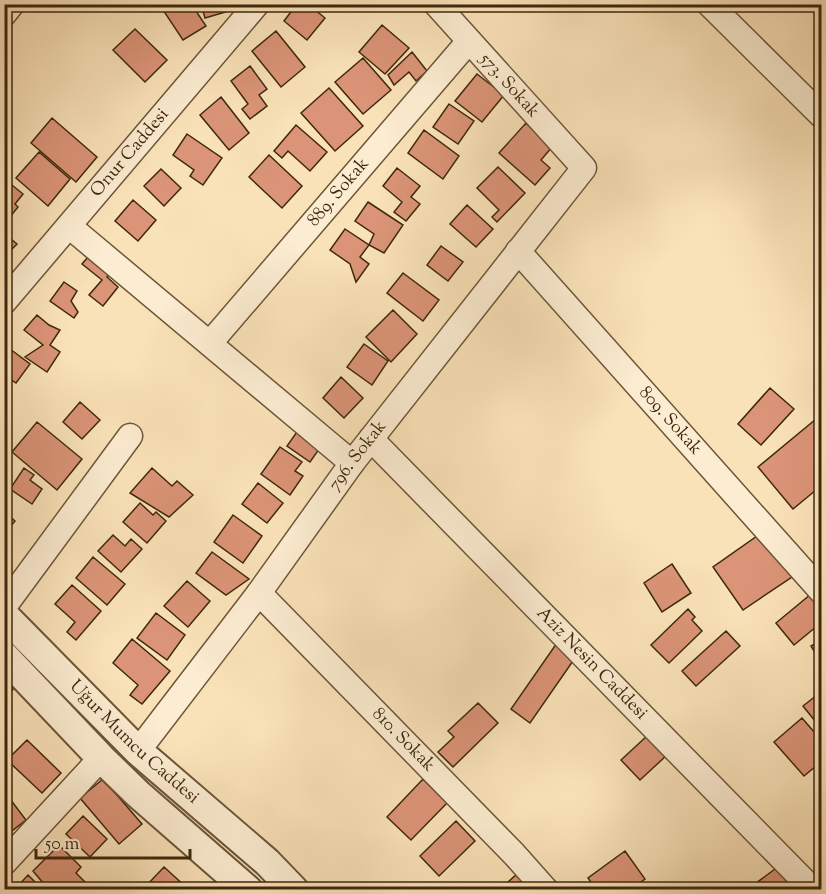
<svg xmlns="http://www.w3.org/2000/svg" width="826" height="894" font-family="'Sorts Mill Goudy',serif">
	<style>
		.building { fill: #db9477; stroke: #3e280e; stroke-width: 1.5 }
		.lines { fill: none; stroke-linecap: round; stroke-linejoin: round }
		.minor-casing { stroke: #6d5638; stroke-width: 27 }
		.tertiary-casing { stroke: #6d5638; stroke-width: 32 }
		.minor { stroke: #fcecd1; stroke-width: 24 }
		.tertiary { stroke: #fcecd1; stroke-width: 28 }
		.labels { text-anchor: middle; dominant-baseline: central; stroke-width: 4.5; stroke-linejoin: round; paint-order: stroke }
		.street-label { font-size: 18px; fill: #3e280e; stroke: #fcecd1 }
	</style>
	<rect width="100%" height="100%" fill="#fae2b8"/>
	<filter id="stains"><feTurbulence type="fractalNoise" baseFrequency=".00333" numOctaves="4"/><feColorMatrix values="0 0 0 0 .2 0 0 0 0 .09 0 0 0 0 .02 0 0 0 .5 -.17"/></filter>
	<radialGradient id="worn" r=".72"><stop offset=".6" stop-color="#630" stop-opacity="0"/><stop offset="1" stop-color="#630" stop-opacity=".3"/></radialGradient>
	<path class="building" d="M170,4H177L182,11L192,5L206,26L183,40L163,10Z
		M201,4H228L229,11L205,18Z
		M297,4H308L325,18L307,40L284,21Z
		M382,25L409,48L385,74L359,52Z
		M135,29L167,60L145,82L113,50Z
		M276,31L305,67L281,87L252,51Z
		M412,52L427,71L416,81L409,72L394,85L388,75Z
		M363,58L391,90L363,114L335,82Z
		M250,66L267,89L259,95L267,106L250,119L242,109L248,104L231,81Z
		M477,74L504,95L482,122L455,101Z
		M329,88L363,126L335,151L301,113Z
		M221,97L249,133L229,150L200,115Z
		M449,104L474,121L458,144L433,127Z
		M52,118L97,157L76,182L31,143Z
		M526,123L552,147L541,160L550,168L535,185L499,153Z
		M296,125L327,152L310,171L288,151L282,158L274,151Z
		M424,130L459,156L443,179L408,153Z
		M187,134L222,158L203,185L190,176L194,170L173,155Z
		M39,152L70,179L48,206L16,178Z
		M269,155L302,186L282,208L249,177Z
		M498,167L525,193L497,222L492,217L499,210L477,188Z
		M397,168L420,186L411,197L420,204L406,221L394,212L402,202L383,186Z
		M161,169L181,188L164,206L144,186Z
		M7,181L23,194L15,204L18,207L5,223L4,199L10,193L4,188Z
		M133,200L156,220L138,241L115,221Z
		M368,202L403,225L384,253L369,245L374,234L355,221Z
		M467,205L493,229L476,247L450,224Z
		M345,229L369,245L360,257L369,264L356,282L350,264L330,250Z
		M4,233L17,244L4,257Z
		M441,246L463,262L448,281L427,265Z
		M95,249L115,266L107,277L118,287L103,306L89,295L102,280L82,264Z
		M403,273L439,300L423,321L387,293Z
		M64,282L77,291L71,301L78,312L74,318L50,301Z
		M393,310L417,334L391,362L366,337Z
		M37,315L49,325L60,330L50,345L60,352L47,372L25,357L43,345L24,330Z
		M364,344L388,361L372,385L347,367Z
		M10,349L30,364L16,383L4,375V356Z
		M341,377L363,398L344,418L323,398Z
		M770,388L794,409L761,445L738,424Z
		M80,402L100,420L82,439L63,422Z
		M822,414V485L793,509L758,467Z
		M37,422L82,459L57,490L12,452Z
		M299,429L322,445L310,462L287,446Z
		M280,447L302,462L295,471L303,476L290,495L261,474Z
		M24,468L34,475L30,480L42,489L32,504L10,489Z
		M152,468L172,486L177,481L193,495L169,517L130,493Z
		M258,483L283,503L267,523L242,504Z
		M4,503L7,504L6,513L15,521L4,534Z
		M140,503L153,515L156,512L166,521L147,543L123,522Z
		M233,515L262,536L243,563L214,542Z
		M760,534L795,575L743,610L713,567Z
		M113,535L125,546L131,539L142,549L121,572L98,551Z
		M212,552L249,579L226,595L196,573Z
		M93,557L125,584L107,605L76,578Z
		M672,564L691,593L662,612L644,583Z
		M187,581L210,601L188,627L164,606Z
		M72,585L101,611L76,640L67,632L75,622L55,604Z
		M811,594L822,607V622L794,645L776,623Z
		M688,609L695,617L692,620L702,631L669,663L651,645Z
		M156,613L185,635L167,660L137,638Z
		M726,631L740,646L696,686L682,671Z
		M132,639L170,671L142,704L130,695L138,685L113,663Z
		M559,640L575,658L530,723L511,709Z
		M822,640V664L811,646Z
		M4,671L18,684L4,699Z
		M822,691V716L815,721L803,706Z
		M478,703L498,723L453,767L438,752L454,737L448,731Z
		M802,718L822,741V761L804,776L774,742Z
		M648,735L667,755L640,780L621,760Z
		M27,740L61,773L42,793L7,760Z
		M103,779L142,824L119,844L80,798Z
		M423,779L447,803L411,840L387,817Z
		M7,795L26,820L4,837V797Z
		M83,816L107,839L90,857L66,834Z
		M456,821L475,841L439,876L420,856Z
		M59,845L81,867L76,873L85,882L78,890H49L33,871Z
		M625,851L645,879L630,890H596L588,878Z
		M782,864L797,881L786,890H754L752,886Z
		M164,867L186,887L183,890H150L146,886Z
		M517,874L535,890H499Z
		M28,875L43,890H14Z"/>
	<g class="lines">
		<defs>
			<g id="minor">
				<path d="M709,4L822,116"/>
				<path d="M4,14L12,4"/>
				<path d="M69,226L352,463"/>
				<path id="s1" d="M518,251L822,592"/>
				<path id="s2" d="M4,302L257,4"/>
				<path id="s3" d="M210,343L469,41"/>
				<path id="s4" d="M371,439L813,890"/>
				<path id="s5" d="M259,593L514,854L546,890"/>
				<path d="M4,607L130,436"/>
				<path id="s6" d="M138,751L259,593L352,463L584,168L436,4"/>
				<path d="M4,863L101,758"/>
			</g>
			<g id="tertiary">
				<path id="s7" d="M4,615L138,751L267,862L294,890"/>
				<path d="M4,656L101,758L138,794L248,890"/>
			</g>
		</defs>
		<use href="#minor" class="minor-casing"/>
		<use href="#tertiary" class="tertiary-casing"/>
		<use href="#minor" class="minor"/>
		<use href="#tertiary" class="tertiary"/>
	</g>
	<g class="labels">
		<g class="street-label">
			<text transform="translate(509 86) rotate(48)">573. Sokak</text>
			<text stroke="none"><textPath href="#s2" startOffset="195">Onur Caddesi</textPath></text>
			<text stroke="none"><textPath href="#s3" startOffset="198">889. Sokak</textPath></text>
			<text stroke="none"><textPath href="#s1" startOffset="228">809. Sokak</textPath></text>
			<text stroke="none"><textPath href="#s6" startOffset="368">796. Sokak</textPath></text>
			<text stroke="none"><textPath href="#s4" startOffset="315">Aziz Nesin Caddesi</textPath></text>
			<text stroke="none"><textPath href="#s5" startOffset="206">810. Sokak</textPath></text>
			<text stroke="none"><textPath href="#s7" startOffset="182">Uğur Mumcu Caddesi</textPath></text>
		</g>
	</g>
	<rect width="826" height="894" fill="none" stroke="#fae2b8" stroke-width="24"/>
	<rect x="6" y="6" width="814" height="882" fill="none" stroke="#3e280e" stroke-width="3"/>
	<rect x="12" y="12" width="802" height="870" fill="none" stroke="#3e280e" stroke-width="1.5"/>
	<path d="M36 849v9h154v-9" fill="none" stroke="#3e280e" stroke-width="3"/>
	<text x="45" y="849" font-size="18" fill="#3e280e" stroke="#fcecd1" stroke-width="4.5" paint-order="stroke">50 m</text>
	<rect width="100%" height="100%" filter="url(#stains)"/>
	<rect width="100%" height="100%" fill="url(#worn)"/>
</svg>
